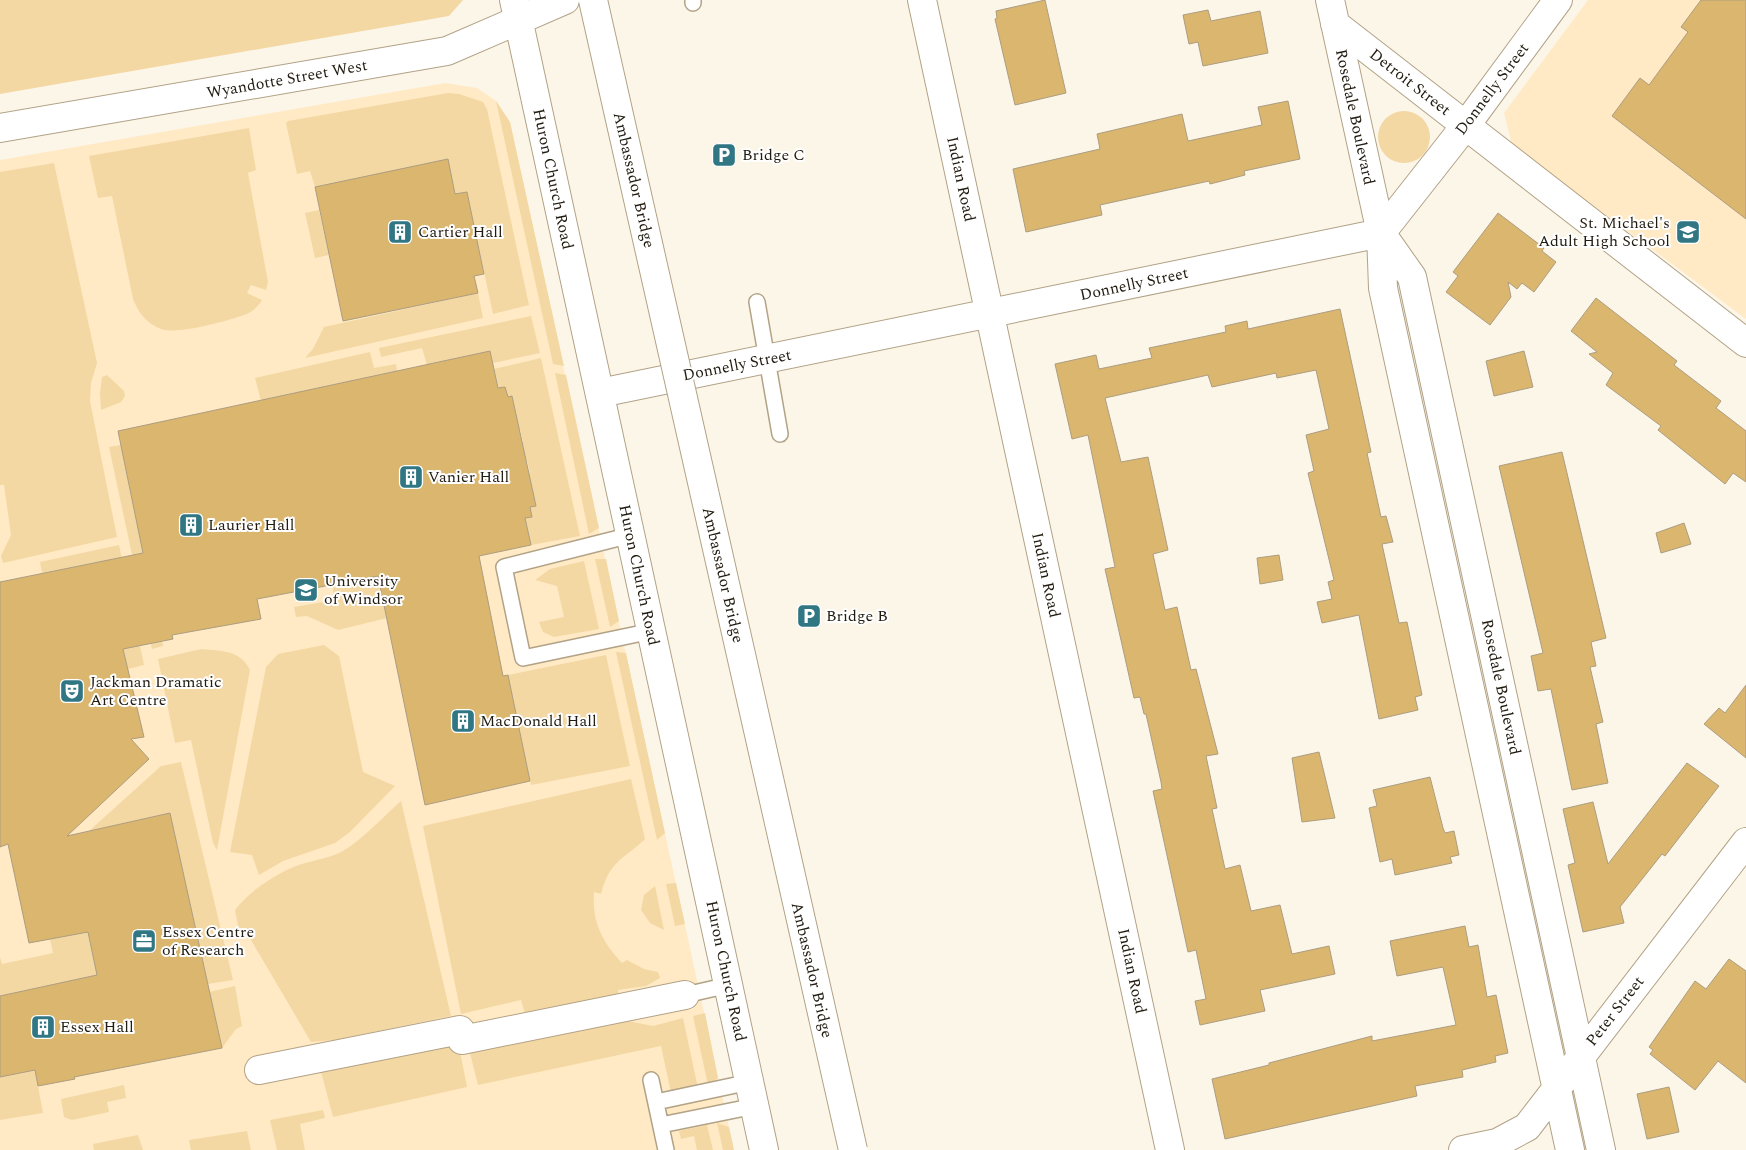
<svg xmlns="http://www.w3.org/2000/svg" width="1746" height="1150" font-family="Spectral,serif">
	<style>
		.built { fill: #ffeac5 }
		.green { fill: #f4d8a4 }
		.building { fill: #dbb66e; stroke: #ac9d80 }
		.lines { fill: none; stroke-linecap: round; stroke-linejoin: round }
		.lane-casing { stroke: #b2a286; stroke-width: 18 }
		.street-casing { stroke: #b2a286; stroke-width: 30 }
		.secondary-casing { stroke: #b2a286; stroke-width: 30 }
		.lane { stroke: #fff; stroke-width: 15 }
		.street { stroke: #fff; stroke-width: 28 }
		.secondary { stroke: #fff; stroke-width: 28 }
		.highway-bridge-casing { stroke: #b2a286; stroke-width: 30; stroke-linecap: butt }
		.highway-bridge { stroke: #fff; stroke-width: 28 }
		.labels { text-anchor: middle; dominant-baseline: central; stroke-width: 4; stroke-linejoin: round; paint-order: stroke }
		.street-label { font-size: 16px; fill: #211b10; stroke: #fff }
		.poi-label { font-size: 16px; fill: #211b10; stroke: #fff; text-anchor: start }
	</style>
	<rect width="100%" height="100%" fill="#fcf6e9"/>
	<path class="built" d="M1588,0H1746V319L1512,145L1504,113Z
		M445,83L477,88L496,101L510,122L734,1150H0V160Z"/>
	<path class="green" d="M0,0H463L449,16L0,94Z
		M448,93L459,94L483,102L487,109L529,305L493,314L467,192L455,194L448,160L315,187L310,171L297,174L286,123L288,121Z
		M496,101L510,122L564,366L553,364Z
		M1378 137a26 26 0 1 1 52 0a26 26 0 1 1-52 0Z
		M249,128L256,170L248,173L268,282L266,290L251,285L247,293L262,300C258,307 252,312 244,315C228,321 176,335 161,329C147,324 138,312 133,299L112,196L98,198L89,156Z
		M54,163L97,363L91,383L90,401L117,537L3,563L1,556L11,535L4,485H0V172Z
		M319,210L329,255L315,258L305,213Z
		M478,293L483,318L305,358L313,349L324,327Z
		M531,316L540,353L493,363L490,351L427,365L422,348L381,357L379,348Z
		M370,352L374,368L396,364L397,371L261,401L255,378Z
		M541,358L580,536L531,545L525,518L530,507L536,505L533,493L527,494L523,476L530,473L527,460L521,461L516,444L523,442L520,429L513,430L509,411L515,410L512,396L508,397L505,387L499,388L494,369Z
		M555,373L566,375L599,528L589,534Z
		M107,375L124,391L125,396L121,402L101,410L100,393L102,377Z
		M121,445L163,646L152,649L109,447Z
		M119,545L144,665L128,669L103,561L42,573L40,562Z
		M595,559H606L619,621L610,627Z
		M584,561L599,629L554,637L543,632L539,622L564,617L557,586L535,580L550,569Z
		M378,576L387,618L338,630L307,616L296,617L294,607L335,600L332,585Z
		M324,645L339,656L363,772L395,786L350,832L335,843L283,861L259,875L252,855L230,852L266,667L278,654Z
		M201,649C221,651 241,650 250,670L217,850L213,843L191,740L175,743L158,659Z
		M616,652L626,653L665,833L657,840Z
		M606,655L630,766L531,785L508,675Z
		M181,762L233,980L208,984L170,813L89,831L161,766Z
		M631,779L645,839C623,860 610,860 601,894L594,892C592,923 602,941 622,963L627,960L644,969L658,972L660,978L646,986L618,990L619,998L526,1017L521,1000L461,1014L423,826Z
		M401,801L451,1016L334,1040L311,1042L248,935L240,936L235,910C250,890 281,870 305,863C316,860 328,858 339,853C358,844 384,816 401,801Z
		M676,883L685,924L675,926L666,884Z
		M655,886L664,930L650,923L641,910L644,895Z
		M88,932L97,975L0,996V957L2,964L53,953L50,939Z
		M235,986L242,1026L236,1029L222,1048L209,992Z
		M705,1013L718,1078L708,1085L693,1016Z
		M683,1018L698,1088L671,1093L661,1046L478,1085L470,1053L623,1020L653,1026Z
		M458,1041L467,1087L333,1117L320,1068Z
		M35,1070L43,1113L0,1120V1077Z
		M124,1085L126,1098L107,1102L109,1112L72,1120L64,1117L61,1099Z
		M323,1110L325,1118L300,1124L305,1150H277L270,1120Z
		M717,1123L729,1127L734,1150H723Z
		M707,1125L713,1150H697L694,1136L681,1139L679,1131Z
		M247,1131L251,1150H191L189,1140Z
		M138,1135L143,1150H94L93,1144Z"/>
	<path class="building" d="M1045,0L1066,93L1015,105L995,19L997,18L996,11Z
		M1701,0H1746V219L1612,116L1640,78L1649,85L1688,32L1681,27Z
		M1208,10L1211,21L1260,11L1268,53L1203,66L1198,42L1189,44L1183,15Z
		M1288,101L1300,159L1244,171L1245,175L1210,184L1209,181L1100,205L1102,215L1026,232L1013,169L1100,149L1097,134L1182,114L1188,141L1262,125L1258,107Z
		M448,159L455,194L467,192L484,274L474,276L478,293L343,321L315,187Z
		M1498,213L1544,248L1542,251L1556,262L1534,292L1522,283L1517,289L1508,282L1511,297L1490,325L1446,292L1458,276L1453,272Z
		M1596,298L1677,361L1674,365L1721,401L1716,408L1746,431V482L1733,473L1725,484L1658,430L1661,426L1606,385L1613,373L1589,354L1597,352L1571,331Z
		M1340,309L1371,452L1367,453L1381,517L1386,516L1393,542L1382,544L1399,623L1407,622L1422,695L1415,697L1418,710L1379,719L1359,615L1322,623L1317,602L1332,599L1328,582L1334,580L1308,473L1314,471L1306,435L1329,429L1316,370L1277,378L1276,373L1212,387L1208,375L1105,398L1121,462L1148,457L1168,550L1153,554L1165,610L1177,607L1191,670L1196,669L1218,754L1206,756L1217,808L1212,809L1225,869L1240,865L1251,911L1280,905L1292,954L1329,946L1335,974L1260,990L1265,1011L1200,1025L1195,1001L1206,999L1196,950L1188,952L1153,791L1162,789L1161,782L1146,714H1144L1140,697L1134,698L1105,569L1115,567L1088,435L1072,439L1055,364L1096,355L1099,369L1152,358L1149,348L1226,332L1225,326L1247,321L1248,329Z
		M490,351L498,388L505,387L508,397L512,396L536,506L530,507L532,517L525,518L531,545L479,556L503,676L508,675L530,781L425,805L378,576L257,599L261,619L172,635L173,639L123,649L144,737L131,739L149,759L67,836L170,813L222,1048L74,1077L75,1079L38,1086L35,1070L0,1077V996L97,975L88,932L29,943L8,844L0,847V582L143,553L118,431Z
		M1524,351L1533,387L1494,396L1486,361Z
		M1562,452L1606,638L1591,642L1596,666L1590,667L1603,722L1596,724L1608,783L1572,790L1551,689L1538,691L1531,656L1543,653L1499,466Z
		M1684,523L1691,544L1661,553L1656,533Z
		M1279,555L1283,580L1260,584L1257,558Z
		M1746,685V758L1704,724L1719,708L1725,713Z
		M1319,752L1335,818L1302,822L1292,758Z
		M1687,763L1719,786L1665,856L1662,854L1620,907L1624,923L1583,932L1568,865L1575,863L1563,809L1593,802L1608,864Z
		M1430,777L1443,828L1445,833L1454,831L1459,855L1450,857L1452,863L1395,875L1392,859L1380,862L1369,808L1377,806L1373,790Z
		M1465,926L1469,947L1478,945L1487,997L1496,995L1508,1053L1495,1056L1496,1062L1462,1070L1463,1077L1415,1086L1417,1096L1225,1139L1212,1079L1269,1065V1063L1372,1036V1041L1456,1025L1443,967L1397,976L1390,941Z
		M1729,959L1746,971V1083L1718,1061L1695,1090L1650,1054L1653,1050L1649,1047L1695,981L1706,989Z
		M1669,1087L1679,1132L1647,1139L1637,1094Z"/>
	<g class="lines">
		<defs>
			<path id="lane" d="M693,0V3
				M757,302L780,434
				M631,535L504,567L523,658L652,631
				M685,995L729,985
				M651,1080L666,1150
				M656,1102L750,1082
				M661,1125L755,1106"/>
			<path id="street" d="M922,0L1170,1150
				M1330,0L1381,233L1383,288L1570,1150
				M1335,24L1746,343
				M1381,233L1412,277L1601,1150
				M600,393L1381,233L1466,125L1558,0
				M259,1070L460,1030L462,1040L685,995
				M1463,1150L1497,1143L1527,1127L1746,842"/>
			<path id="secondary" d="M514,0L764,1150
				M0,128L447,51L565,0"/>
		</defs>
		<use href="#lane" class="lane-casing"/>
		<use href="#street" class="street-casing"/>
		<use href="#secondary" class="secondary-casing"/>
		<use href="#lane" class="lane"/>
		<use href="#street" class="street"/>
		<use href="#secondary" class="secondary"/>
		<defs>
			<path id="highway-bridge" d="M593,0L853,1150"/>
		</defs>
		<use href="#highway-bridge" class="highway-bridge-casing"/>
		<use href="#highway-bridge" class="highway-bridge"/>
	</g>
	<defs>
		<symbol id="parking-square" viewBox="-11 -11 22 22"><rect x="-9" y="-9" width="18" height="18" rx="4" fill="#307683" stroke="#fff"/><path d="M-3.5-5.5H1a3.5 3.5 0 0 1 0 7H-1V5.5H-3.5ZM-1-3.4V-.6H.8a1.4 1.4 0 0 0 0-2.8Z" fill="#fff"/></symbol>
		<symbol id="building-square" viewBox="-11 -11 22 22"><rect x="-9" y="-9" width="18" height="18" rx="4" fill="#307683" stroke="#fff"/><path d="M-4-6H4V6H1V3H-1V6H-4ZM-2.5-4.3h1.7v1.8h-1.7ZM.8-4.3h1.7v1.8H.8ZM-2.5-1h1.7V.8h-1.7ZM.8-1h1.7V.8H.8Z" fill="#fff"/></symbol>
		<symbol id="school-square" viewBox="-11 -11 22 22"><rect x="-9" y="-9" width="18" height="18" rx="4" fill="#307683" stroke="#fff"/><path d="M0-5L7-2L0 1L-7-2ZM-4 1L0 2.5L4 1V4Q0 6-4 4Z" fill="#fff"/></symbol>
		<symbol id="university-square" viewBox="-11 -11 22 22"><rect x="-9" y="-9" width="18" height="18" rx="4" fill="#307683" stroke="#fff"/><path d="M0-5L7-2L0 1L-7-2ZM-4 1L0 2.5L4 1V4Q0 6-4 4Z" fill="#fff"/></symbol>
		<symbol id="theatre-square" viewBox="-11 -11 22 22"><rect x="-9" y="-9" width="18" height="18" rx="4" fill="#307683" stroke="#fff"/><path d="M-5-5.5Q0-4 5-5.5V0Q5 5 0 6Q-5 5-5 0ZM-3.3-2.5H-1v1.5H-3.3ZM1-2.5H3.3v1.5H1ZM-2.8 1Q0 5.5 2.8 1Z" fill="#fff"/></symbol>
		<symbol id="office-square" viewBox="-11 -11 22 22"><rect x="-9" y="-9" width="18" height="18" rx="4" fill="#307683" stroke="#fff"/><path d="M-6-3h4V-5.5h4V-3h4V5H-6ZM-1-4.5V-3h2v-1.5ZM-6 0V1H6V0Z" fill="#fff"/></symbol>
	</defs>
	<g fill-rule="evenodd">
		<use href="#parking-square" x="710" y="141" width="28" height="28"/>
		<use href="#building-square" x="386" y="218" width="28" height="28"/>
		<use href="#school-square" x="1674" y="218" width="28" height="28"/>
		<use href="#building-square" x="397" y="463" width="28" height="28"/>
		<use href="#building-square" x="177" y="511" width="28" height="28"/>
		<use href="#university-square" x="292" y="576" width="28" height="28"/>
		<use href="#parking-square" x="795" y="602" width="28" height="28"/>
		<use href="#theatre-square" x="58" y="677" width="28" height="28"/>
		<use href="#building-square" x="449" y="707" width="28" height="28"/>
		<use href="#office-square" x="130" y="927" width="28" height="28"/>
		<use href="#building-square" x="29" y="1013" width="28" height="28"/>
	</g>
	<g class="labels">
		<g class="street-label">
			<text transform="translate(287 79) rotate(-10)">Wyandotte Street West</text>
			<text transform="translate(1410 82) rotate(38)">Detroit Street</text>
			<text transform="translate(1492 89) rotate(-53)">Donnelly Street</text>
			<text transform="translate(1355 117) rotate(78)">Rosedale Boulevard</text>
			<text transform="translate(553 179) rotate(78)">Huron Church Road</text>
			<text transform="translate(961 179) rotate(78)">Indian Road</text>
			<text transform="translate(634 180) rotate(77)">Ambassador Bridge</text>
			<text transform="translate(1134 284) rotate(-12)">Donnelly Street</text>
			<text transform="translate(737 365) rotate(-11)">Donnelly Street</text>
			<text transform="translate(639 575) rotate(78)">Huron Church Road</text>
			<text transform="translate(723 575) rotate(77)">Ambassador Bridge</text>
			<text transform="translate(1046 575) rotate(78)">Indian Road</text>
			<text transform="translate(1501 687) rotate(78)">Rosedale Boulevard</text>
			<text transform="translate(812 970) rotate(77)">Ambassador Bridge</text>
			<text transform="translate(726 971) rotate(78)">Huron Church Road</text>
			<text transform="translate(1132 971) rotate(78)">Indian Road</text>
			<text transform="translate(1615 1011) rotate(-52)">Peter Street</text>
		</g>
		<g class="poi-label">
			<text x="742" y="155">Bridge C</text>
			<text x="1670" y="223" text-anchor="end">St. Michael's<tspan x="1670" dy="18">Adult High School</tspan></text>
			<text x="418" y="232">Cartier Hall</text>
			<text x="428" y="477">Vanier Hall</text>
			<text x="208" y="525">Laurier Hall</text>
			<text x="324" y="581">University<tspan x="324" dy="18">of Windsor</tspan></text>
			<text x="826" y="616">Bridge B</text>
			<text x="90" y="682">Jackman Dramatic<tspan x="90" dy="18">Art Centre</tspan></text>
			<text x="480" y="721">MacDonald Hall</text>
			<text x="162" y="932">Essex Centre<tspan x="162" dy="18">of Research</tspan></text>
			<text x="60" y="1027">Essex Hall</text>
		</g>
	</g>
</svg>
